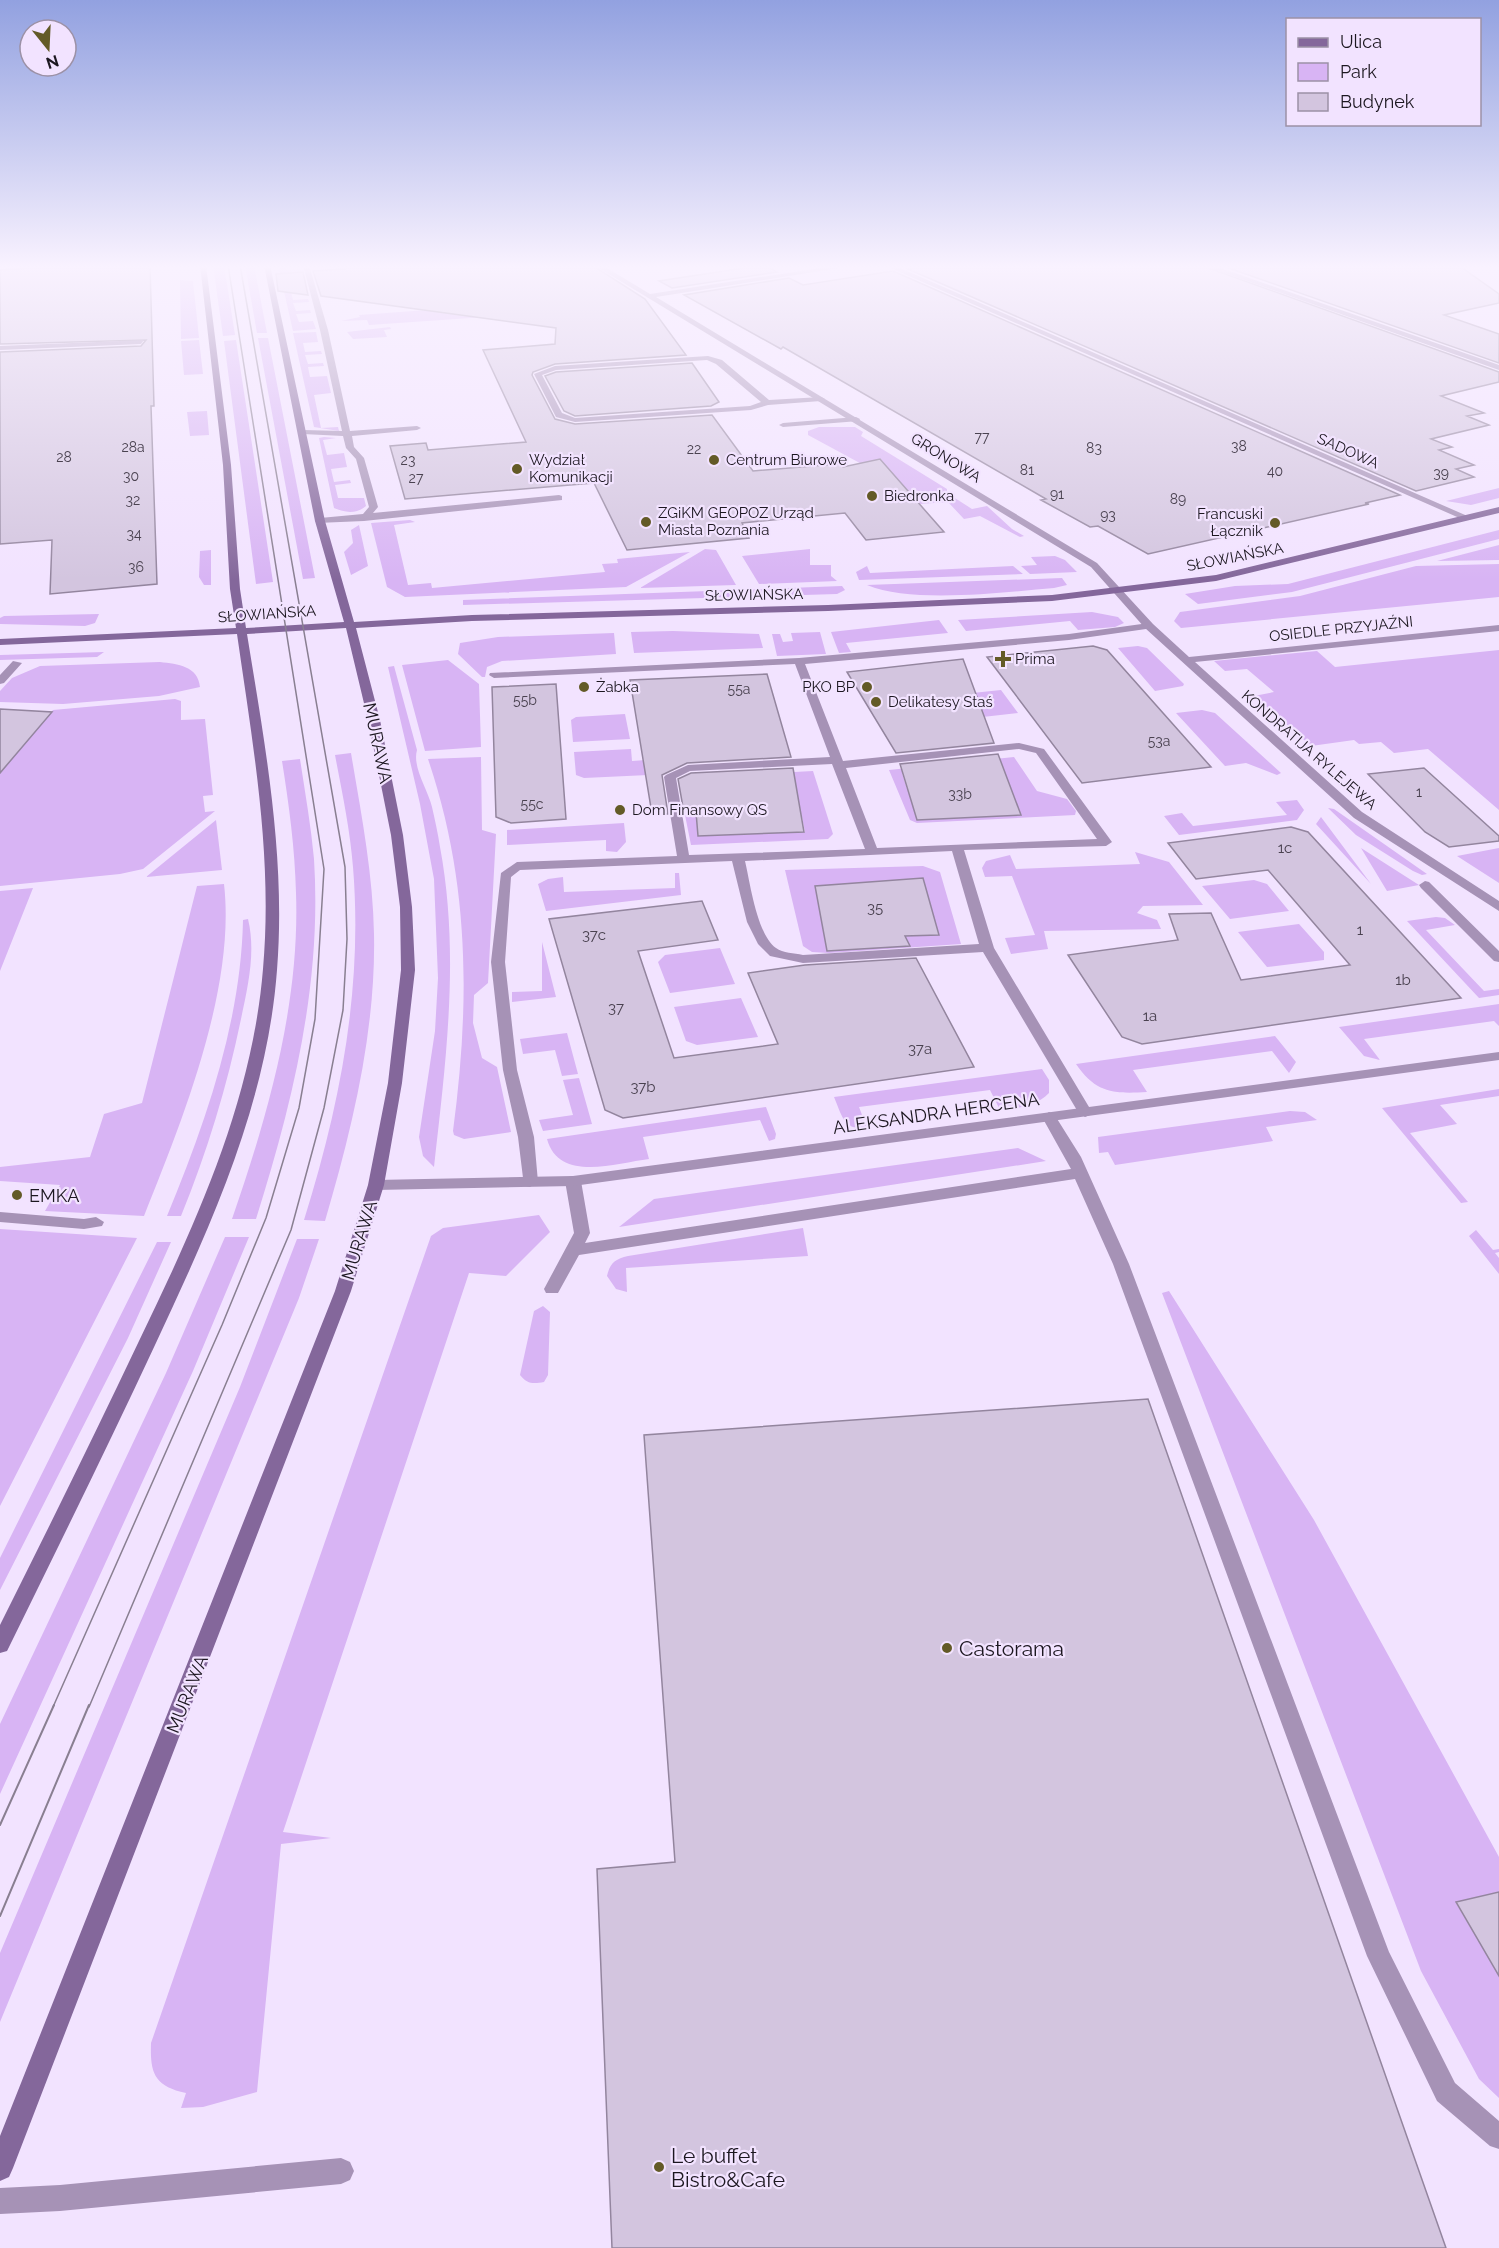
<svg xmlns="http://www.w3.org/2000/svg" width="1499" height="2248" font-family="Raleway,sans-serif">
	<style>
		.green { fill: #d8b4f4; fill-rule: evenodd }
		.building { fill: #d3c5df; stroke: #93859e; stroke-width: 1.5 }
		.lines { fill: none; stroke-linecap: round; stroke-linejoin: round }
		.lane { fill: #a692b6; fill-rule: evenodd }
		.street { fill: #a692b6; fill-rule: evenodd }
		.secondary { fill: #84679b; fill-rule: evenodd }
		.tram-far1 { stroke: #897f91; stroke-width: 1.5 }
		.tram { stroke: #897f91; stroke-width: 2 }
		.poi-dot { fill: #635a27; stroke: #f2e3ff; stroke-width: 2 }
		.labels { text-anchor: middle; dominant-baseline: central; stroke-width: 4.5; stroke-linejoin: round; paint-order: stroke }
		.far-number-label { font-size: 14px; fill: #4a4250 }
		.far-street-label { font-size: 15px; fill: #1c1720; stroke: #f2e3ff }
		.far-poi-label { font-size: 15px; fill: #1c1720; stroke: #f2e3ff; text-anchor: start }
		.number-label { font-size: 15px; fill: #4a4250 }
		.street-label { font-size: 18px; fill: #1c1720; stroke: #f2e3ff }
		.poi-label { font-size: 18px; fill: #1c1720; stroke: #f2e3ff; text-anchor: start }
		.near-poi-label { font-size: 21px; fill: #1c1720; stroke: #f2e3ff; text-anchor: start }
	</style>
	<rect width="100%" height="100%" fill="#f2e3ff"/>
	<path class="green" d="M213,265H224L235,335L223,336Z
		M245,265H254L267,333H257Z
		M278,265H285L286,270L300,269L301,271L286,272L293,300L308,299L309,302L293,303L296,311L310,310L311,313L296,314L299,322L313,321L316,329L293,331Z
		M180,280L193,281L199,338L181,339Z
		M468,307L485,317L369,325L367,320L341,321L360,317L359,315Z
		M390,327L391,329L384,330L387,337L353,339L347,332Z
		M316,332L318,342L303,343L305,352L321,351L322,354L305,355L308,364L323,363L324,366L308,367L310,377L327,376L331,393L314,395L321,428L338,427L339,431L314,427L293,333Z
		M258,338H268L315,578L303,579Z
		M199,340L203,374L184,375L181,341Z
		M236,340L273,582L256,584L224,341Z
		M207,411L209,435L190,436L187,412Z
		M819,427H855L863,432L861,436L947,489V493L972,509L987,506L1012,529L1024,536L1020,537L980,516L964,519L948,502L920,504L906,488L808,435V431Z
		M324,437L336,438L323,440L327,455L344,453L347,467L331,469L334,482L350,480L351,483L335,485L338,498H364L366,506C357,514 345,513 334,508L319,438Z
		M1499,488V498L1471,505L1446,501Z
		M410,520L415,522L394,525L408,585L431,583L432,588L605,572L602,564L618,563L617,559L690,552L626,587L405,597L387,587L371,523Z
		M359,525L368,566L351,575L344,552L353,543L351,530Z
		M1499,530V539L1292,592L1198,604L1185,594L1235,586L1288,584Z
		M1499,545V560L1437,561Z
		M705,549L716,550L736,585L640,588Z
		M810,549V565H831V576L837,581L759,584L742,556Z
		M211,550V585H204L199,577L200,551Z
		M1055,556L1065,560L1077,572L1030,574L1021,566L1037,565L1031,557Z
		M1499,564V597L1181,628L1174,621L1180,612L1300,596L1416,566Z
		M867,566L870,573L1013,566L1023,574L859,580L856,572Z
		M1062,578L1067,585L1054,588C1005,592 912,604 867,585Z
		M842,586L845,590L837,594L463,605V600Z
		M1092,612L1118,617L1124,623L1115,627L1078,630L1070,621L966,631L958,620Z
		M99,614L95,623L85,626L0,624V618L4,616Z
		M939,620L948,633L846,643L851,652L839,653L831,632Z
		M673,631L759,634L763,648L634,653L631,632Z
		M820,632L826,654L777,656L772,634H780L783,642L793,641L791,633Z
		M614,633L616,654L502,661L487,667L485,677H482L458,654L460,643L498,637Z
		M1138,646L1147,648L1184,684L1183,686L1155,691L1118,648Z
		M1499,650V810L1428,749L1394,753L1381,742L1359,744L1354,740L1311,746L1254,696L1274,692L1247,669L1225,671L1214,661L1317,651L1335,667Z
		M104,652L97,657L0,660V655Z
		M448,660L479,684L481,747L425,751L402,665Z
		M160,662C178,664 198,666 200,687L159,696L63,704L0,702V691L12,678L40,666Z
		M394,666L417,750C412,767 428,790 432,807C435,820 438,834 440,847C460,954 446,1060 434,1167L423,1156L419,1137L435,1031L438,978L434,879L420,804L388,667Z
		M1001,690L1018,713L956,720L944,696Z
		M175,699L181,701V720L205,719L213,795L203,796L205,812L215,811L143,869L120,874L0,886V773L53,710Z
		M1202,710L1215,713L1281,773L1277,775L1246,763L1225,766L1176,713Z
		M625,714L630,739L573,742L571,720L576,717Z
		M631,749L632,761L646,760L648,775L584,778L576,775L574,752Z
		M351,753C361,813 373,873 374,934C376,1031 352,1129 325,1221L304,1220C340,1105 363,989 353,867C350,829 342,792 335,755Z
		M481,757L482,830L496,834L488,983L474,995L473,1023L482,1058L497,1067L511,1132L464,1139L454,1135L453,1131C470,1003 470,883 428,759Z
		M1014,757L1037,791L1067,799L1076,811L1075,815L917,823L910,820L889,770ZM1002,768L1020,815L917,820L912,789H907L902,773Z
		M300,759C305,792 311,826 314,859C322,984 293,1101 256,1219H232C268,1115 300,1004 296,893C295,849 289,805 282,761Z
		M813,771L833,834L828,839L691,845L679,785L697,777ZM797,817H802L805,832L699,836L697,822Z
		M1297,800L1304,810L1297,820L1179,835L1164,816L1182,813L1193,826L1287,815L1276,802Z
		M1328,808L1334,809L1427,874L1422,875L1413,871L1356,835Z
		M1321,817L1371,884L1316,824Z
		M216,820L222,870L146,877Z
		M624,823L626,842L617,852L606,851V840L507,845V830Z
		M1361,848L1419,885L1387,891Z
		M1499,848V883L1457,856Z
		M1135,852L1169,862L1203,905L1143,906L1137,913L1157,920L1161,929L1044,931L1048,949L1011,954L1005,938L1035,935L1012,876L985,877L982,868L986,861L1010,855L1016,869L1140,864Z
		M923,866L940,872L961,944L829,953L812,952L803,946L785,870Z
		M675,873H679L681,895L546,911L538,884L548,879L563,877L564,892L675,888Z
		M1254,880L1267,884L1289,911L1230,919L1202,886Z
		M224,884C236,988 182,1121 144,1216L45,1211L60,1185L0,1181V1167L90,1157L104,1114L142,1103L197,886Z
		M33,888L0,971V891Z
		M1436,917L1445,918L1455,925L1426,930L1484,991L1499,989V995L1479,998L1407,921Z
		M248,919C256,952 248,986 241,1019C227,1087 207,1152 181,1216H167C206,1122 241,1021 243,920Z
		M1299,924L1324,952V960L1267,967L1238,932Z
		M542,942L556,997L512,1002V992L542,991Z
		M720,948L735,984L670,993L658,962L665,955Z
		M741,998L758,1037L697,1045L686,1041L674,1007Z
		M1499,1004V1026L1494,1021L1364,1039L1380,1060L1364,1056L1339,1027Z
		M567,1033L578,1074L562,1076L555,1050L523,1054L520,1039Z
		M1275,1036L1296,1062L1289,1073L1272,1051L1133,1070L1147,1092C1113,1094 1096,1093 1076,1064Z
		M1042,1069L1049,1080V1093C1035,1107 1019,1108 1000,1110L990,1090L859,1107L867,1128C844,1131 842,1116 834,1097Z
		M579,1078L592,1124L543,1131L539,1120L573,1115L563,1080Z
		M1499,1089V1096L1440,1105L1457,1124L1410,1133L1468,1202L1461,1203L1382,1108Z
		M766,1107L776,1134L775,1139L769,1141L760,1120L643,1137L649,1159C616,1163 559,1183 547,1139Z
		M1290,1111L1305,1112L1317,1120L1266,1127L1273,1141L1115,1165L1108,1152L1099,1153L1098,1137Z
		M1018,1148L1046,1161L619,1227L654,1199Z
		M539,1215L550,1232L506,1276L469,1273L283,1832L331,1838L281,1844L257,2092L203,2107L181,2108L186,2093C154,2086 150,2073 151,2043L431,1236L443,1228Z
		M803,1228L808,1256L626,1268L627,1292L616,1289L607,1276C610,1263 615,1259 628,1256Z
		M0,1229L137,1238L0,1506Z
		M1476,1230L1493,1250L1499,1249V1252L1495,1253L1499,1258V1274L1469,1236Z
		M225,1237H249L193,1371L0,1794V1724L166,1373Z
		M297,1239H319L299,1298L0,2022V1953L240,1387Z
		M157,1242H171L128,1338L0,1590V1558Z
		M1169,1291L1314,1520L1499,1857V1892L1456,1903L1499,1976V2098L1479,2079L1421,1971L1162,1293Z
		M543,1306L550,1312L548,1375L544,1382C533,1384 527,1384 520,1375L534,1311Z"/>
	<path class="building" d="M73,265H150L154,406H151L157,584L50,594L52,540L0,544V352L141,346L146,340L0,344V270Z
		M343,265H592L645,299L686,355L555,364L533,372L532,375L555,419L575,424L712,415L753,471L838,464L843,467L880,459L944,532L866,540L845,513L742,523L749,538L627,550L594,483L405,499L390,446L426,443L428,450L526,442L483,350L555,344L556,328L321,296L313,271L345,269Z
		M764,265L777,272L672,288L659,281Z
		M933,265H1200L1499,372V382L1441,396L1484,413L1467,416L1489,425L1431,439L1452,447L1439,450L1474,465L1456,469L1474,477L1416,491L908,269Z
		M1220,265H1458L1499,294V303L1444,315L1499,334V363Z
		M893,271L1400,495L1365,503L1369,504L1148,554L1098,526L1090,527L1041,500L1046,499L783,347L781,349L684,295L789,278L803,285Z
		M303,272L308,295L278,291L276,274Z
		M692,363L719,402L711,406L575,416L564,411L545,376L556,372Z
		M1093,646L1107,650L1211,767L1082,783L987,657Z
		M963,659L994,743L896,753L847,672Z
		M767,674L791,757L687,763L662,775L668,814H652L630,680Z
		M556,684L566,819L511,823L496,817L492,687Z
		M0,709L52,712L0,773Z
		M998,754L1021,815L917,820L900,764Z
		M793,768L804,832L698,836L696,812L684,813L678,779L691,773Z
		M1424,768L1499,836V841L1449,847L1425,832L1368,774Z
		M1291,827L1308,832L1461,998L1142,1044L1122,1037L1068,955L1178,940L1169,914L1211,913L1241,980L1350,965L1268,870L1196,879L1168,843Z
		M923,878L939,935L905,936L910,946L827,951L815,886Z
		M702,901L718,940L638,951L674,1058L778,1044L748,973L805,965L916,958L974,1067L623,1118L605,1110L549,919Z
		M1148,1399L1446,2248H612L597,1869L675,1862L644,1435Z
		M1499,1892V1976L1456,1902Z"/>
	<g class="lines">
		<path class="lane" d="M303,265H309L328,330L350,431L417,426L421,428L417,430L352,436L354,447L364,458L378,507L373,513L559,495L562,496V500L364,521L317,523L315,521L320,518L363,514L369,507L356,459L346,448L343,436L303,434L299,432L303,430L342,431L320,330Z
			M708,356L722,360L769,400L821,397L825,399L821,401L768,405L751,410L575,422L556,417L534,374L555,366ZM707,360L716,364L761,402L750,406L575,418L562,413L542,375L556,370Z
			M856,417L860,419L859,421L783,427L779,425L783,423Z
			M1149,623L1154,626L1153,628L1069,640L805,664L843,761L1019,743L1044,749L1112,842L1106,846L964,850L994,948L1092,1112L1090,1115L1085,1117L1078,1112L983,952L803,963L770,956L758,944L747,922L732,861L520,870L511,877L505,962L517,1070L534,1137L538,1182L530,1187L524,1186L518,1137L503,1070L491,962L501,873L517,862L677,856L664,777L666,775L688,765L830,757L795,664L494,678L489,675L490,673L799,658L1069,634ZM1019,749L1036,753L1097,839L877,848L846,768ZM832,764L865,849L689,855L676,778L690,771ZM952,851L979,944L803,955C794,953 783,953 776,948C757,935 750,882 745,861Z
			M1425,881L1429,882L1499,951V962L1494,961L1421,888L1419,885Z
			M1049,1112L1054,1114L1081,1157L1129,1264L1389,1952L1455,2083L1499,2121V2149L1490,2146L1437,2101L1367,1956L1113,1264L1075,1179L579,1255L558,1293H546L544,1289L574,1233L565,1181L568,1177L573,1176L581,1181L590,1233L585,1243L1071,1169L1042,1117Z
			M341,2158L350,2162L354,2171L350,2180L341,2184L60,2211L0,2214V2188L60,2185Z"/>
		<path class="street" d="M594,265H602L650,294L840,265H858L656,297L1097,563L1153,624L1189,657L1499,625V631L1195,662L1362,812L1499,901V911L1354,818L1145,628L1091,567Z
			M884,265H893L1472,518L1464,520Z
			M1202,265H1212L1499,365V370Z
			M144,340L141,344L0,350V346Z
			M13,661L22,663L4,683L0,684V675Z
			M1499,1052V1060L573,1186L376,1190L368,1185L376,1180L573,1176Z
			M0,1212L84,1219L96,1217L104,1222L102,1226L84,1229L0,1222Z"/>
		<path class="secondary" d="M200,265H206L231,465L240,589L246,628L344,622L315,521L264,265H270L325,521L354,622L472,615L828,605L1052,595L1216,575L1499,507V513L1216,581L1052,601L828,611L472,621L356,628L380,720L403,835L412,907L415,970L402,1083L384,1185L351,1291L13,2168L9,2177L0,2181V2136L335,1291L368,1185L388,1083L401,970L400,907L391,835L368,720L346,628L247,634C265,745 286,857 277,970C267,1104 211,1225 155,1345C108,1446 59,1545 10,1645L7,1651L0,1653V1625C47,1531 94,1436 139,1341C196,1223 252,1102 263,969C273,856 253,746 237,634L0,645V639L236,628L230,589L223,465Z"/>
		<path class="tram-far1" d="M53,1707L222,1325L266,1218L299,1108L315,1019L324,869L228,265
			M89,1707L291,1230L324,1108L343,1010L347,939L345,867L240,265"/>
		<path class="tram" d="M0,1825L54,1705
			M0,1916L89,1705"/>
	</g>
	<linearGradient id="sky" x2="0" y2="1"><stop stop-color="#92a1e0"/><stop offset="0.46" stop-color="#f9f2ff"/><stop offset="1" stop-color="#f9f2ff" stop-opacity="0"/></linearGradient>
	<rect width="1499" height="580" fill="url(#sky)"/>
	<g class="poi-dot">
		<circle cx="714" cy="460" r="6"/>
		<circle cx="517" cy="469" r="6"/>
		<circle cx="872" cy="496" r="6"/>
		<circle cx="646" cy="522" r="6"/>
		<circle cx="1275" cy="523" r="6"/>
		<path d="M1000 650h6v6h6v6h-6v6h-6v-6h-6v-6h6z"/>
		<circle cx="584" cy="687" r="6"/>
		<circle cx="867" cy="687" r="6"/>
		<circle cx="876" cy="702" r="6"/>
		<circle cx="620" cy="810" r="6"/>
		<circle cx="17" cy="1195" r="6"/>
		<circle cx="947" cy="1648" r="6"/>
		<circle cx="659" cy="2167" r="6"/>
	</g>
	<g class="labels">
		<g class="far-number-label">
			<text x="982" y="437">77</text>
			<text x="1239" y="446">38</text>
			<text x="133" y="447">28a</text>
			<text x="1094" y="448">83</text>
			<text x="694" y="449">22</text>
			<text x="64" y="457">28</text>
			<text x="408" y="460">23</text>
			<text x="1027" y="470">81</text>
			<text x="1275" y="471">40</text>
			<text x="1441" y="473">39</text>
			<text x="131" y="476">30</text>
			<text x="416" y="478">27</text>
			<text x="1057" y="494">91</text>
			<text x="1178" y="499">89</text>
			<text x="133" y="500">32</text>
			<text x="1108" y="515">93</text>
			<text x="134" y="534">34</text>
			<text x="136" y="567">36</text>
			<text x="739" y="689">55a</text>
			<text x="525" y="700">55b</text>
			<text x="1159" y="741">53a</text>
			<text x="1419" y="792">1</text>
			<text x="960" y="794">33b</text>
			<text x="532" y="804">55c</text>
		</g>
		<g class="far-street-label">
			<text transform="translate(1348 451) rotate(24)">SADOWA</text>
			<text transform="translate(946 458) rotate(32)">GRONOWA</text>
			<text transform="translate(1235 557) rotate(-11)">SŁOWIAŃSKA</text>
			<text transform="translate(754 595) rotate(-1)">SŁOWIAŃSKA</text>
			<text transform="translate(267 614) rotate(-4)">SŁOWIAŃSKA</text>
			<text transform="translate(1341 629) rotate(-6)">OSIEDLE PRZYJAŹNI</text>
			<text transform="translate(1309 750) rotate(41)">KONDRATIJA RYLEJEWA</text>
		</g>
		<g class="far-poi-label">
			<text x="529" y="460">Wydział<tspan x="529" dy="17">Komunikacji</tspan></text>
			<text x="726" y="460">Centrum Biurowe</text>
			<text x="884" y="496">Biedronka</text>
			<text x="658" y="513">ZGiKM GEOPOZ Urząd<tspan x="658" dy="17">Miasta Poznania</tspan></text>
			<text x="1263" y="514" text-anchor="end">Francuski<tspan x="1263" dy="17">Łącznik</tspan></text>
			<text x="1015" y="659">Prima</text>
			<text x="596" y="687">Żabka</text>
			<text x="855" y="687" text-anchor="end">PKO BP</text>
			<text x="888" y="702">Delikatesy Staś</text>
			<text x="632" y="810">Dom Finansowy QS</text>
		</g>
		<g class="number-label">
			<text x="1285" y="848">1c</text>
			<text x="875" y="908">35</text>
			<text x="1360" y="930">1</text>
			<text x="594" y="935">37c</text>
			<text x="1403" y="980">1b</text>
			<text x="616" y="1008">37</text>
			<text x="1150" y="1016">1a</text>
			<text x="920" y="1049">37a</text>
			<text x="643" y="1087">37b</text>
		</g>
		<g class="street-label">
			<text transform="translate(378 743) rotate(78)">MURAWA</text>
			<text transform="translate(936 1113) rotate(-8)">ALEKSANDRA HERCENA</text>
			<text transform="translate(359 1240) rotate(-73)">MURAWA</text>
			<text transform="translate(187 1694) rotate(-68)">MURAWA</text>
		</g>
		<g class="poi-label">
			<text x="29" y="1195">EMKA</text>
		</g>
		<g class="near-poi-label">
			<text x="959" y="1648">Castorama</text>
			<text x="671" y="2155">Le buffet<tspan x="671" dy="24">Bistro&amp;Cafe</tspan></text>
		</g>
	</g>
	<rect x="1286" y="18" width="195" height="108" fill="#f2e3ff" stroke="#9c91a6" stroke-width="1.5"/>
	<rect x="1298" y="38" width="30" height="9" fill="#84679b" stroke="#9c91a6" stroke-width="1.5"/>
	<text x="1340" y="48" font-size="18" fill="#1c1720">Ulica</text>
	<rect x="1298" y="63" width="30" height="18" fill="#d8b4f4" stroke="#9c91a6" stroke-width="1.5"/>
	<text x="1340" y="78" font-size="18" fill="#1c1720">Park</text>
	<rect x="1298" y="93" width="30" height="18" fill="#d3c5df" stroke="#9c91a6" stroke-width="1.5"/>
	<text x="1340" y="108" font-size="18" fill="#1c1720">Budynek</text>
	<g transform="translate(48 48) rotate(162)"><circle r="28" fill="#f2e3ff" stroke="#9c91a6" stroke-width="1.5"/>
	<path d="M0-4.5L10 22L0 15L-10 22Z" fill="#635a27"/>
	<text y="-9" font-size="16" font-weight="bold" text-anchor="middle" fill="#1c1720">N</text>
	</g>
</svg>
